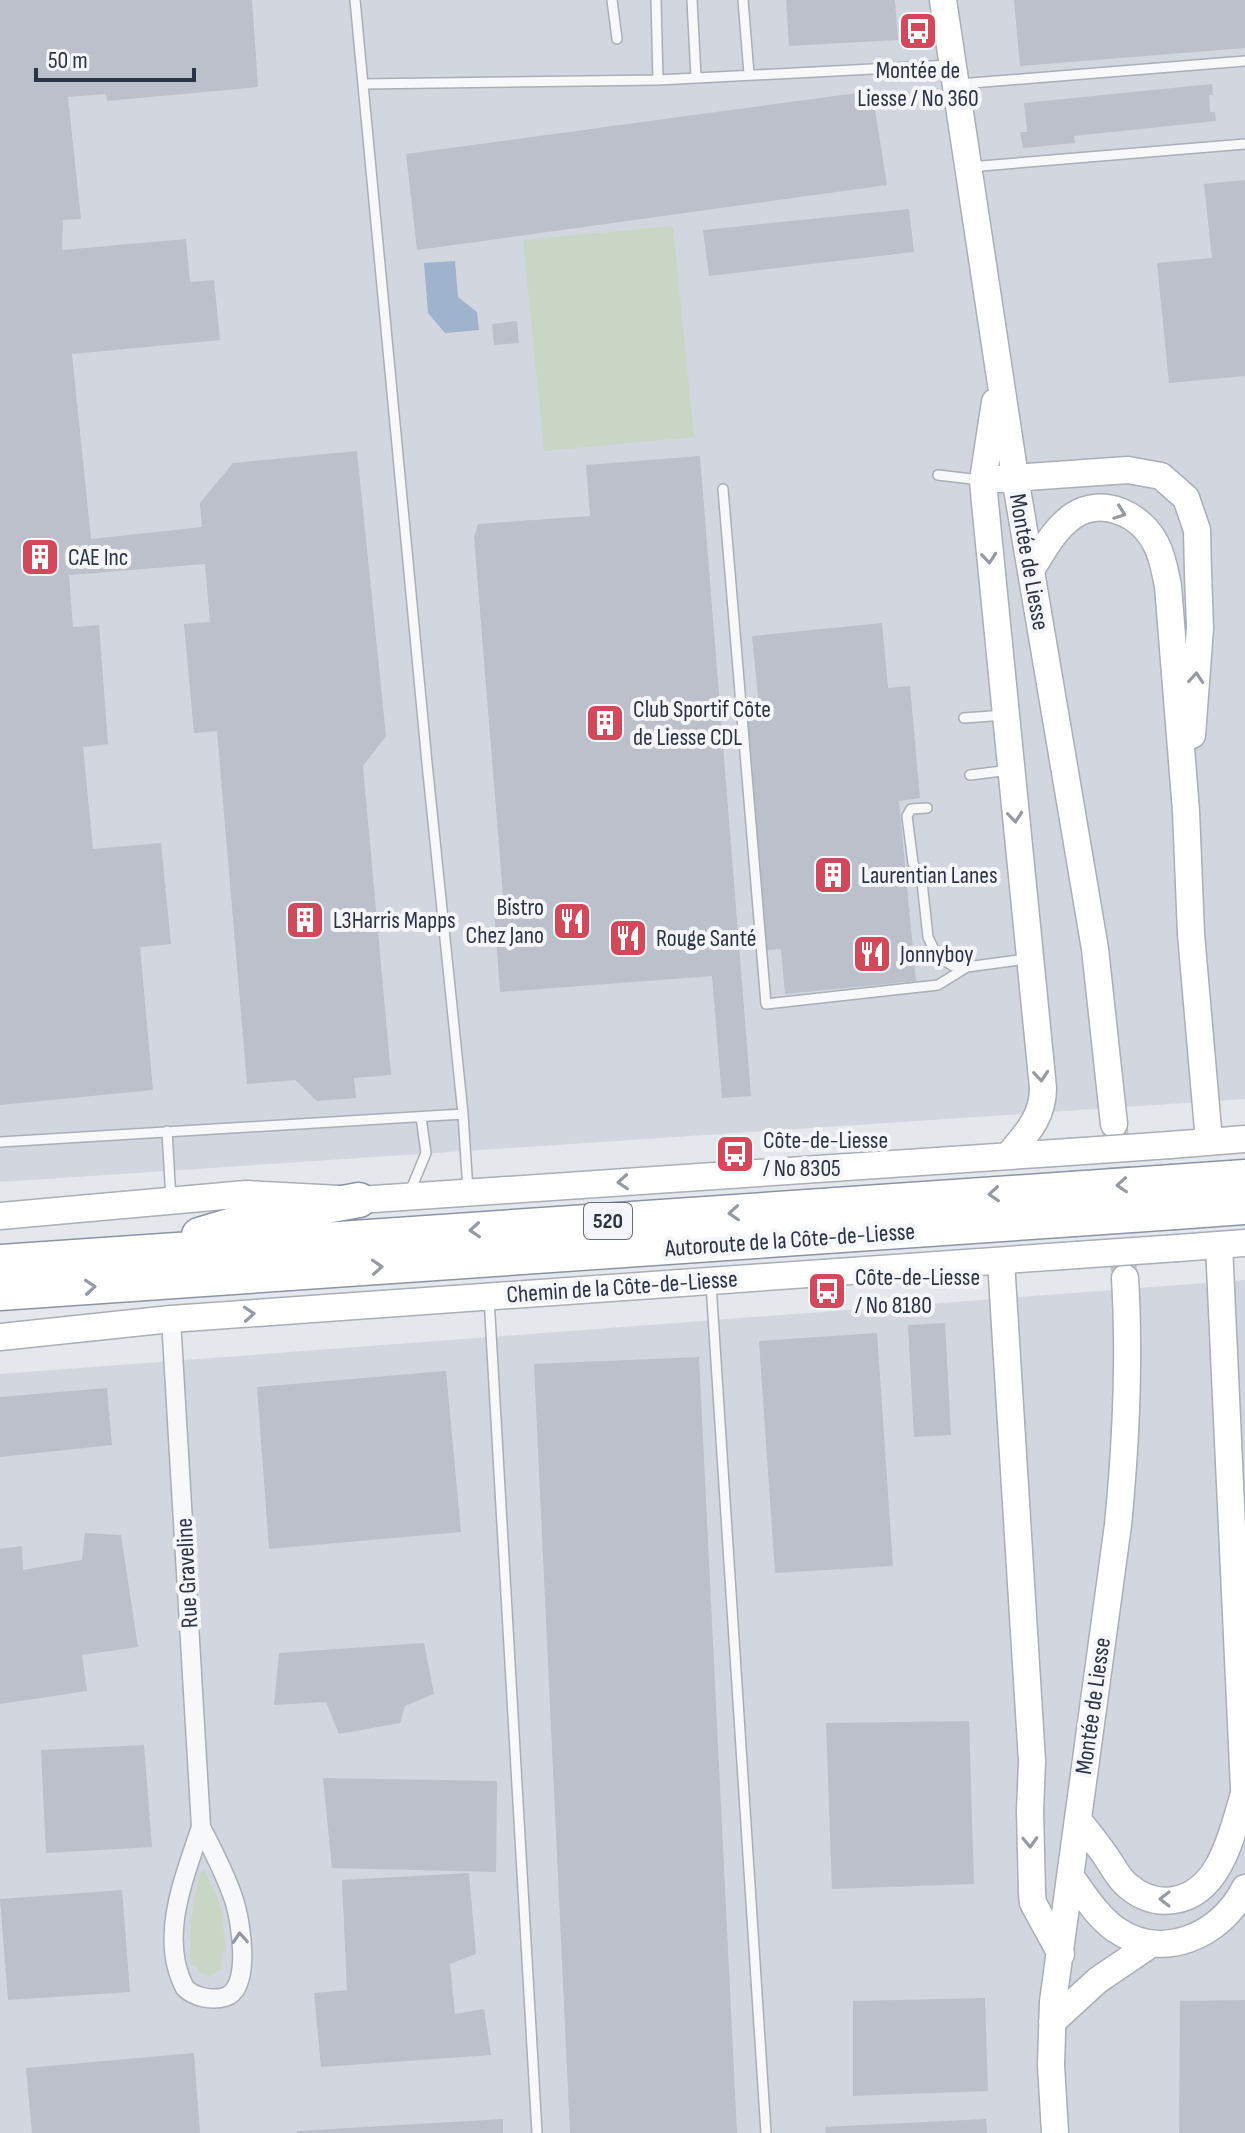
<svg xmlns="http://www.w3.org/2000/svg" width="1245" height="2133" font-family="'Sofia Sans Condensed',sans-serif">
	<style>
		.built { fill: #d2d6de }
		.green { fill: #c9d6c5 }
		.water { fill: #9fb4cc }
		.building { fill: #bbc0ca }
		.lines { fill: none; stroke-linecap: round; stroke-linejoin: round }
		.secondary-tunnel { stroke: #bfc3cb; stroke-width: 26; stroke-dasharray: 26 13; stroke-linecap: butt }
		.lane-casing { stroke: #a9aeb7; stroke-width: 12 }
		.street-casing { stroke: #a9aeb7; stroke-width: 21 }
		.secondary-casing { stroke: #a9aeb7; stroke-width: 29 }
		.highway-casing { stroke: #8b94a3; stroke-width: 37 }
		.lane { stroke: #f7f8fa; stroke-width: 9 }
		.street { stroke: #f7f8fa; stroke-width: 18 }
		.secondary { stroke: #fff; stroke-width: 26 }
		.highway { stroke: #fff; stroke-width: 34 }
		.secondary-bridge-casing { stroke: #a9aeb7; stroke-width: 29; stroke-linecap: butt }
		.highway-bridge-casing { stroke: #8b94a3; stroke-width: 37; stroke-linecap: butt }
		.secondary-bridge { stroke: #fff; stroke-width: 26 }
		.highway-bridge { stroke: #fff; stroke-width: 34 }
		.oneway { stroke: #959aa2 }
		.oneway2 { stroke: #9196a0 }
		.labels { text-anchor: middle; dominant-baseline: central; stroke-width: 8; stroke-linejoin: round; paint-order: stroke }
		.shield { fill: #f4f6f9; stroke: #676e7b; stroke-width: 2 }
		.shield-label { font-size: 22px; font-weight: bold; fill: #2b3445 }
		.poi-label { font-size: 24px; fill: #2b3445; stroke: #f4f6f9; text-anchor: start }
		.street-label { font-size: 24px; fill: #2b3445; stroke: #f4f6f9 }
	</style>
	<rect width="100%" height="100%" fill="#e4e7ec"/>
	<path class="built" d="M0,0H1245V1099L0,1182Z
		M1245,1280V2133H0V1374Z"/>
	<path class="green" d="M673,226L694,437L544,451L523,240Z
		M205,1870L221,1908L226,1952L222,1953L221,1969L209,1977L199,1972L195,1965L191,1966C189,1932 191,1904 201,1872Z"/>
	<path class="water" d="M455,261L458,297L477,312L479,330L445,333L428,313L424,263Z"/>
	<path class="building" d="M0,0H252L258,87L107,101L106,94L68,97L81,219L63,220L62,250L186,239L190,282L214,280L220,340L72,354L91,539L202,527L200,503L233,463L357,451L386,736L363,766L391,1075L354,1078L356,1098L317,1101L295,1080L247,1084L217,731L194,733L184,624L210,622L205,564L69,575L73,627L99,625L108,744L83,747L93,849L161,843L171,944L140,947L153,1090L0,1105Z
		M786,0H895L898,40L789,46Z
		M1014,0H1245V48L1020,66Z
		M1212,84L1213,95H1209L1210,112H1215L1216,121L1074,136L1075,143L1023,148L1020,132H1027L1024,103Z
		M872,91L887,185L417,250L406,154Z
		M1245,180V376L1169,383L1157,263L1212,258L1204,184Z
		M909,209L914,252L709,276L703,230Z
		M517,321L519,343L494,345L492,324Z
		M700,456L751,1096L722,1098L712,976L500,992L494,909L504,908L474,537L478,524L590,516L586,465Z
		M882,623L888,688L910,686L920,798L899,801L916,981L785,994L781,949L767,950L744,707L759,706L752,636Z
		M945,1323L951,1435L914,1437L908,1325Z
		M877,1333L893,1566L775,1573L759,1341Z
		M699,1357L737,2133H570L534,1364Z
		M446,1371L461,1532L269,1549L257,1387Z
		M107,1388L112,1445L0,1457V1397Z
		M85,1533L121,1535L138,1647L82,1655L87,1691L0,1704V1549L22,1546L23,1570L82,1560Z
		M424,1643L434,1694L405,1706L400,1723L339,1734L326,1702L274,1705L279,1653Z
		M969,1721L974,1884L832,1889L826,1723Z
		M144,1745L152,1847L46,1853L41,1750Z
		M323,1778L497,1781L496,1872L332,1868Z
		M469,1873L476,1954L450,1964L455,2014L484,2009L491,2055L321,2067L314,1993L347,1990L342,1880Z
		M122,1890L130,1992L8,2000L0,1899Z
		M985,1998L988,2091L853,2096V2001Z
		M1245,2000V2133H1179L1180,2001Z
		M194,2053L200,2133H32L26,2068Z
		M503,2119V2133H297V2131Z
		M986,2119L987,2133H826L825,2127Z"/>
	<g class="lines">
		<path class="secondary-tunnel" d="M1115,1128L1124,1273"/>
		<defs>
			<path id="lane" d="M355,0L427,763L463,1114L468,1191
				M612,0L617,39
				M656,0L658,80
				M692,0L696,77
				M743,0L749,74
				M363,84L658,80L949,65
				M959,84L1245,61
				M969,167L1245,144
				M938,475L980,480
				M723,489L766,1004L938,985L967,967
				M964,718L1005,715
				M970,775L1010,770
				M927,808L911,809L907,816L913,863L922,882L928,937L937,956L953,966L967,967L1026,959
				M167,1131L171,1200
				M0,1142L463,1114
				M409,1194L426,1153L421,1117
				M711,1284L766,2133
				M489,1298L537,2133"/>
			<path id="street" d="M171,1319L201,1827C185,1876 158,1938 185,1988C194,1997 212,2001 225,1997C252,1989 241,1921 234,1900C226,1875 213,1851 201,1827"/>
			<path id="secondary" d="M943,0L1015,477L1095,949L1114,1124
				M995,402L983,480L985,503L1043,1088C1043,1118 1026,1134 1008,1156
				M999,479L1128,470L1161,476L1186,498L1197,530L1198,573L1200,628L1192,735
				M1031,570C1043,551 1054,529 1073,516C1102,496 1141,514 1156,544C1163,557 1165,572 1168,586L1186,811L1191,934L1209,1141
				M1170,1145L1245,1139
				M0,1216L246,1194L359,1200L1069,1152
				M1219,1245L1245,1810
				M1178,1248L1245,1243
				M1001,1261L1032,1761L1030,1811L1032,1893L1033,1903L1061,1954
				M0,1337L171,1319L1077,1255
				M1079,1821C1089,1834 1100,1847 1109,1861C1115,1870 1119,1879 1128,1886C1141,1897 1156,1903 1174,1900C1220,1893 1232,1834 1243,1797
				M1071,1877C1084,1895 1097,1916 1115,1929C1162,1962 1221,1936 1245,1888
				M1052,2022L1098,1980L1151,1944
				M1055,2133L1051,2065L1053,2002L1118,1525C1126,1443 1130,1361 1125,1278"/>
			<path id="highway" d="M1173,1182L1245,1177
				M1175,1212L1245,1207
				M199,1235L249,1220L359,1200
				M0,1262L1071,1189
				M0,1293L1074,1219"/>
		</defs>
		<use href="#lane" class="lane-casing"/>
		<use href="#street" class="street-casing"/>
		<use href="#secondary" class="secondary-casing"/>
		<use href="#highway" class="highway-casing"/>
		<use href="#lane" class="lane"/>
		<use href="#street" class="street"/>
		<use href="#secondary" class="secondary"/>
		<use href="#highway" class="highway"/>
		<defs>
			<path id="secondary-bridge" d="M1069,1152L1170,1145
				M1077,1255L1178,1248"/>
			<path id="highway-bridge" d="M1071,1189L1173,1182
				M1074,1219L1175,1212"/>
		</defs>
		<use href="#secondary-bridge" class="secondary-bridge-casing"/>
		<use href="#highway-bridge" class="highway-bridge-casing"/>
		<use href="#secondary-bridge" class="secondary-bridge"/>
		<use href="#highway-bridge" class="highway-bridge"/>
	</g>
	<defs><path id="oneway-chevron" d="M-2-3.5L2.5 0L-2 3.5" fill="none" stroke-width="1.6" stroke-linecap="round" stroke-linejoin="round" transform="scale(2)"/></defs>
	<g class="oneway">
		<use href="#oneway-chevron" transform="translate(1120 513) rotate(20)"/>
		<use href="#oneway-chevron" transform="translate(989 558) rotate(85)"/>
		<use href="#oneway-chevron" transform="translate(1196 678) rotate(-86)"/>
		<use href="#oneway-chevron" transform="translate(1015 817) rotate(84)"/>
		<use href="#oneway-chevron" transform="translate(1041 1076) rotate(85)"/>
		<use href="#oneway-chevron" transform="translate(623 1182) rotate(176)"/>
		<use href="#oneway-chevron" transform="translate(1122 1185) rotate(176)"/>
		<use href="#oneway-chevron" transform="translate(994 1194) rotate(176)"/>
		<use href="#oneway-chevron" transform="translate(734 1213) rotate(176)"/>
		<use href="#oneway-chevron" transform="translate(475 1230) rotate(176)"/>
		<use href="#oneway-chevron" transform="translate(377 1267) rotate(-4)"/>
		<use href="#oneway-chevron" transform="translate(90 1287) rotate(-4)"/>
		<use href="#oneway-chevron" transform="translate(249 1314) rotate(-4)"/>
		<use href="#oneway-chevron" transform="translate(1030 1842) rotate(88)"/>
		<use href="#oneway-chevron" transform="translate(1165 1899) rotate(180)"/>
	</g>
	<use class="oneway2" href="#oneway-chevron" transform="translate(240 1938) rotate(-94)"/>
	<defs>
		<symbol id="bus-square" viewBox="-11 -11 22 22"><rect x="-9" y="-9" width="18" height="18" rx="4" fill="#d1495b" stroke="#f4f6f9"/><path d="M-5-6H5V4H4V6H2V4H-2V6H-4V4H-5ZM-3.5-4V0h7V-4ZM-3.5 1.2v1.5H-2V1.2ZM2 1.2v1.5H3.5V1.2Z" fill="#fff"/></symbol>
		<symbol id="building-square" viewBox="-11 -11 22 22"><rect x="-9" y="-9" width="18" height="18" rx="4" fill="#d1495b" stroke="#f4f6f9"/><path d="M-4-6H4V6H1V3H-1V6H-4ZM-2.5-4.3h1.7v1.8h-1.7ZM.8-4.3h1.7v1.8H.8ZM-2.5-1h1.7V.8h-1.7ZM.8-1h1.7V.8H.8Z" fill="#fff"/></symbol>
		<symbol id="restaurant-square" viewBox="-11 -11 22 22"><rect x="-9" y="-9" width="18" height="18" rx="4" fill="#d1495b" stroke="#f4f6f9"/><path d="M-5-6h1v4h1v-4h1v4h1v-4h1v5L-1.5 .5V6h-2V.5L-5-1ZM5-6V6H3V1.5H1.5Q1.5-4 5-6Z" fill="#fff"/></symbol>
	</defs>
	<g fill-rule="evenodd">
		<use href="#bus-square" x="896" y="9" width="44" height="44"/>
		<use href="#building-square" x="18" y="535" width="44" height="44"/>
		<use href="#building-square" x="583" y="701" width="44" height="44"/>
		<use href="#building-square" x="811" y="853" width="44" height="44"/>
		<use href="#building-square" x="283" y="898" width="44" height="44"/>
		<use href="#restaurant-square" x="550" y="899" width="44" height="44"/>
		<use href="#restaurant-square" x="606" y="916" width="44" height="44"/>
		<use href="#restaurant-square" x="850" y="932" width="44" height="44"/>
		<use href="#bus-square" x="713" y="1132" width="44" height="44"/>
		<use href="#bus-square" x="805" y="1269" width="44" height="44"/>
	</g>
	<g class="labels">
		<rect class="shield" x="584" y="1203" width="48" height="36" rx="6"/>
		<g class="shield-label">
			<text x="608" y="1221">520</text>
		</g>
		<g class="poi-label">
			<text x="918" y="70" text-anchor="middle">Montée de<tspan x="918" dy="28">Liesse / No 360</tspan></text>
			<text x="68" y="557">CAE Inc</text>
			<text x="633" y="709">Club Sportif Côte<tspan x="633" dy="28">de Liesse CDL</tspan></text>
			<text x="861" y="875">Laurentian Lanes</text>
			<text x="544" y="907" text-anchor="end">Bistro<tspan x="544" dy="28">Chez Jano</tspan></text>
			<text x="333" y="920">L3Harris Mapps</text>
			<text x="656" y="938">Rouge Santé</text>
			<text x="900" y="954">Jonnyboy</text>
			<text x="763" y="1140">Côte-de-Liesse<tspan x="763" dy="28">/ No 8305</tspan></text>
			<text x="855" y="1277">Côte-de-Liesse<tspan x="855" dy="28">/ No 8180</tspan></text>
		</g>
		<g class="street-label">
			<text transform="translate(1029 562) rotate(80)">Montée de Liesse</text>
			<text transform="translate(790 1240) rotate(-4)">Autoroute de la Côte-de-Liesse</text>
			<text transform="translate(622 1287) rotate(-4)">Chemin de la Côte-de-Liesse</text>
			<text transform="translate(187 1573) rotate(-93)">Rue Graveline</text>
			<text transform="translate(1093 1706) rotate(-82)">Montée de Liesse</text>
		</g>
	</g>
	<path d="M36 68v12h158v-12" fill="none" stroke="#2b3445" stroke-width="4"/>
	<text x="48" y="68" font-size="24" fill="#2b3445" stroke="#f4f6f9" stroke-width="6" paint-order="stroke">50 m</text>
</svg>
